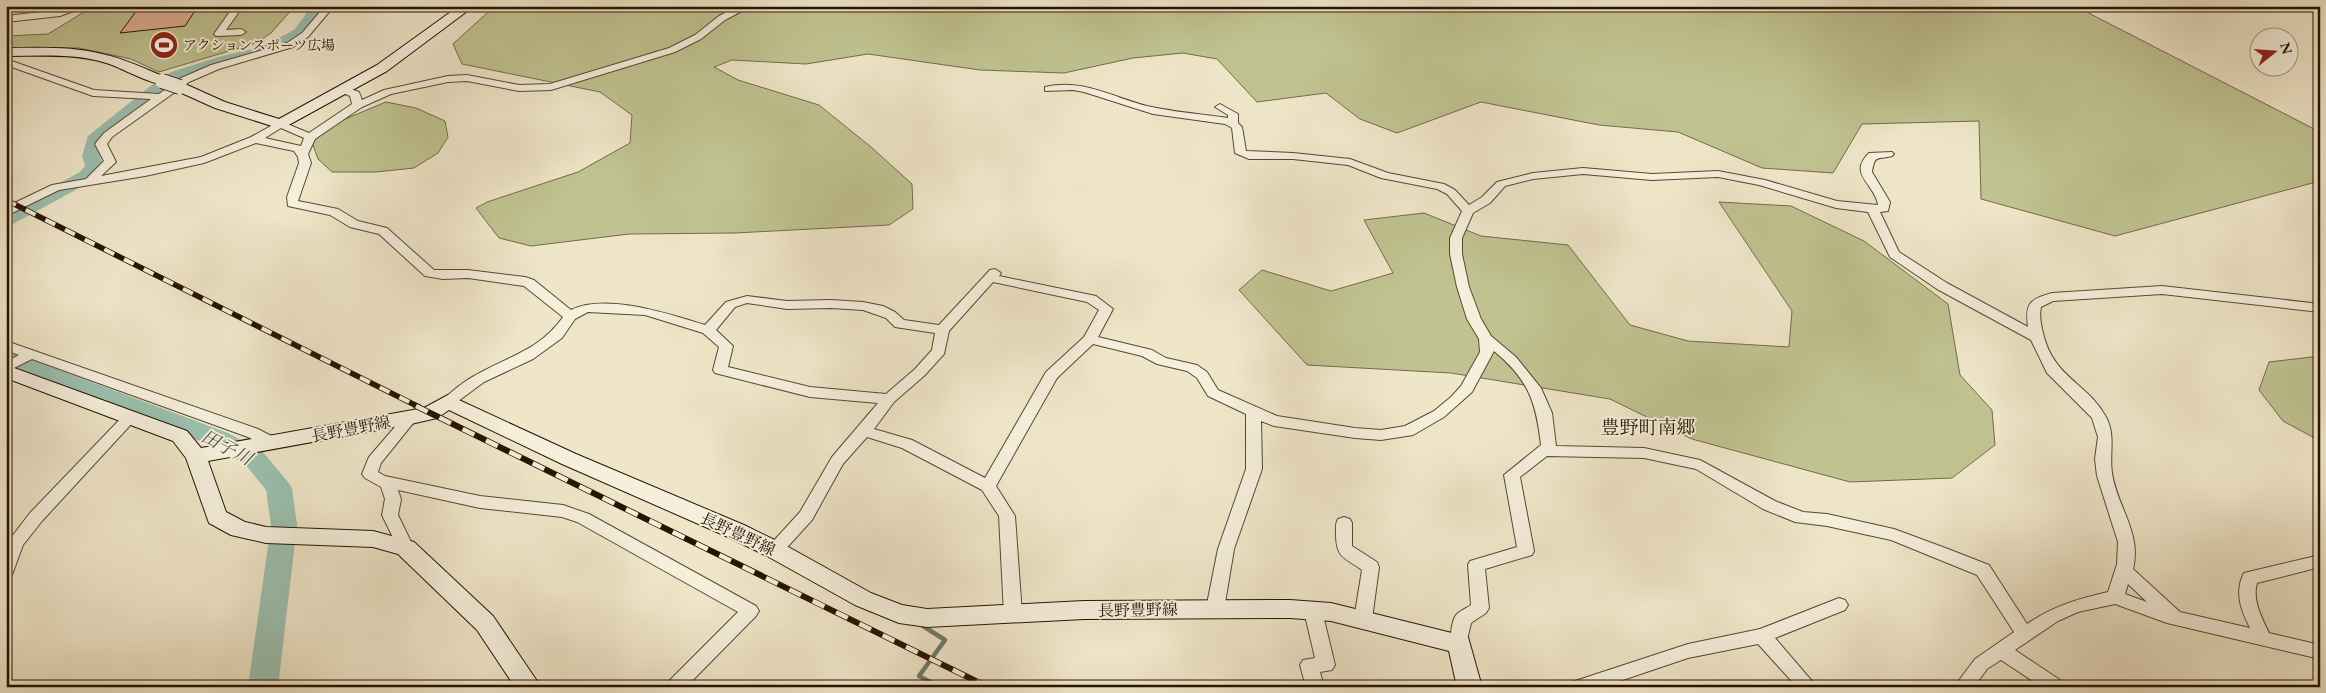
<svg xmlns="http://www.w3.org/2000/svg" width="2326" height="693" font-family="'EB Garamond','Noto Serif JP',serif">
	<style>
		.green { fill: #c0c391; stroke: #736b48 }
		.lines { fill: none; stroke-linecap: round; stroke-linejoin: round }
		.stream { stroke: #6c7b6a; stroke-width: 4.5 }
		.river { fill: #9bc0b0; fill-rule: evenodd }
		.building { fill: #e0af93; stroke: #261300 }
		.street-casing { stroke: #584832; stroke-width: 2 }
		.secondary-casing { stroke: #261300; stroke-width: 2 }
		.street { fill: #f5efdc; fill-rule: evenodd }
		.secondary { fill: #f5efdc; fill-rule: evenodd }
		.rail-far1-casing { stroke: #261300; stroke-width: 5.5 }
		.rail-casing { stroke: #261300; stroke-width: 6 }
		.rail-far1 { stroke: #f5efdc; stroke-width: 4; stroke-dasharray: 11; stroke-linecap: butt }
		.rail { stroke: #f5efdc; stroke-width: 4.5; stroke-dasharray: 13; stroke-linecap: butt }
		.secondary-bridge-casing { stroke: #261300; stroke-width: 16; stroke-linecap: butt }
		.secondary-bridge { stroke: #f5efdc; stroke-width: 14 }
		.labels { text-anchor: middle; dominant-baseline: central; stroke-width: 4; stroke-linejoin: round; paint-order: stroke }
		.far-poi-label { font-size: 14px; fill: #261300; stroke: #f5efdc; text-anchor: start }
		.street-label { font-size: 16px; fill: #261300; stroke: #f5efdc }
		.water-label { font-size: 18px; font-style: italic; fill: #4f503e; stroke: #f5efdc }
		.quarter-label { font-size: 19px; fill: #261300; stroke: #f5efdc }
	</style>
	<rect width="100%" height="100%" fill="#efe6c9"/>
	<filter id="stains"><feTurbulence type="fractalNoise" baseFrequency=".004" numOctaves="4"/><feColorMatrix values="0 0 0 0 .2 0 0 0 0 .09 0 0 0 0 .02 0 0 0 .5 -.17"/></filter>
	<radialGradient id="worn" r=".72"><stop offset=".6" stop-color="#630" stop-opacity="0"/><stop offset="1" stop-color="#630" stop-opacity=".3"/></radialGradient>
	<path class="green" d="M94,6H295L271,33L256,43L159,72L131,59L79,48H6V36L48,34Z
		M504,6H2075L2320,132V181L2115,236L1981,199L1979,121L1862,124L1833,173L1762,168L1678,132L1599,125L1481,102L1397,133L1360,119L1326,93L1257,102L1217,59L1183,53L1133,58L1064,73L980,70L868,54L806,64L732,60L714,67L738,80L819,105L871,147L912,184L913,209L889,225L735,233L629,234L531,246L499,238L476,208L487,202L578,172L630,143L632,115L600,92L462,64L453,44L487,13Z
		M386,102L416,108L445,121L448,137L438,153L414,168L376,172H332L318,159L309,134Z
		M1719,202L1791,206L1864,241L1948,304L1960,375L1992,410L1995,445L1952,478L1850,482L1692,439L1610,399L1451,373L1307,365L1239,290L1262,270L1331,291L1393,273L1364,220L1424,213L1481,236L1568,245L1630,325L1688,341L1789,347L1792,311Z
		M2320,356V441L2283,421L2259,390L2269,362Z"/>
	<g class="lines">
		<path class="stream" d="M920,624L945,640L919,676L940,687"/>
		<path class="river" d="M312,6H327L306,36L272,54L232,63L183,80L103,142L100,156L104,167L94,180L13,224L6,226V212L80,172L85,166L82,156L88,136L148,88L171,72L222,56L261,47L294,30Z
			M6,350L228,433L263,452L288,482L292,488L297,525L278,687H248L271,525L266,490L245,464L210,445L6,365Z"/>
	</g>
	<path class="building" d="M140,6H198L185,26L120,33Z"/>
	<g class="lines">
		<defs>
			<path id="street" d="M72,6H87L60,16L6,22V16L59,10Z
				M234,6H243L226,30L241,29L246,32L241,35L216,36L214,34Z
				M325,6H334L308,37L293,47L219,69L189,82L112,137L107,144L116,162L101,176L201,157L251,137L280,121L309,133L352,104L350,96L341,92V88L345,87L359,92L362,100L384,90L448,76L467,75L519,85L550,84L669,48L695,35L719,16L734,8L760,6L740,12L725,20L701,39L675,52L551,90L519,91L467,81L448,82L391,94L362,107L315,139L308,154L311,163L298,201L338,209L358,221L387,228L434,270H468L525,277L534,280L571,310C606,293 669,314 705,325L726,302L747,296L787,301L831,300L863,302L883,306L895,312L904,320L939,325L990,270L995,269L1001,273L999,276L1096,296L1113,309L1098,337L1152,350L1166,358L1197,365L1207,372L1218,390L1277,416L1355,428L1381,430L1405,426L1434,411L1451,397L1461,386L1480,352L1479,339L1467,319L1457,287L1450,254V238L1462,211L1447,194L1437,189L1381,178L1348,165L1293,159H1249L1235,153L1232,128L1225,124L1153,114L1084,92L1073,90L1045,91V87C1082,78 1112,97 1147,106C1173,112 1201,114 1228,118V115L1215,107L1220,104L1238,114V123L1242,127L1246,151L1293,153L1350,159L1388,173L1444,184L1455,190L1469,205L1482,197L1497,182L1533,173L1583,168L1652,174L1718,171L1765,180L1837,201L1878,205C1875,184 1847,174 1869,153L1892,152L1894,154L1892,156C1877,160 1875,154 1872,172L1890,202L1888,211L1880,212L1899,252L1947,283L2028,327C2025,304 2029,299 2052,293L2162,286L2320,304V312L2162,294L2053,301L2041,307C2039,315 2041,325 2043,333C2053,378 2088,383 2106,417C2116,436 2109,453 2112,473C2117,507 2142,533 2133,569L2180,612L2250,628C2241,610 2234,592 2244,573L2320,555V567L2257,583C2252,600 2262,618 2269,633L2320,645V659L2167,623L2115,604L2078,612L2058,621L2015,650L2063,682L2066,687H2042L2001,660L1987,669L1974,687H1954L1975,659L2014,632L1977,575L1891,540L1827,526L1795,522L1763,509L1696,469L1644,458L1547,456L1520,477L1534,551L1532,555L1485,569L1489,608L1486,613L1471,623L1465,649L1459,651L1453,649C1449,642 1451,620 1457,614C1461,610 1467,608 1471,605L1468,565L1470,561L1517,547L1504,475L1541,445C1536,402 1529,380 1494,351L1472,392L1444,417L1413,435L1381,440L1355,438L1274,426L1261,421L1262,469L1234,549L1224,609L1221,614L1215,616L1209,614L1206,609L1218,549L1246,469V414L1208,396L1197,378L1187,371L1157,364L1142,356L1093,344L1057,378L996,486L1015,516L1022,614L1019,619L1013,621L1007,619L1004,614L999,516L982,490L902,448L867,437L843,464L812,520L781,554L775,556L769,554L767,550L769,546L800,512L832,457L878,403L810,397L715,373L713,370L719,347L703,333L645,315L588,312L575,319L562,338L533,359L484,382L453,405H443L441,402L443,399C453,391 463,382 474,376C508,356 539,351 563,317L524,286L468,278L443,279L425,276L379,234L350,227L330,215L288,206L287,197L299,163L298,157L294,151L256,143L204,163L145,176L59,190L6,216V207L52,185L86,179L104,161L95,144L104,133L151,99L93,96L6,65V59L94,90L159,94L181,78L211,65L287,43L302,33ZM281,128L304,138L301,146L265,138ZM1583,174L1652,180L1718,177L1759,185L1836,208L1868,212L1890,257L1937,289L2031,340L2047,373L2092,418L2098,437L2095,459L2097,476L2118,542L2117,564L2108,592C2078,599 2053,606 2027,624L1989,565L1948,549L1894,529L1827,514L1803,512L1775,501L1700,460L1644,448L1556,446L1552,413L1541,388L1516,357L1491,336L1481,319L1469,287L1462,254V238L1473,213L1490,203L1505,186L1533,179ZM993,282L1087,302L1099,310L1084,337L1046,372L985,478L912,440L874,429L894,402L925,375L944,354L949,331ZM747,303L787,309L831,308L863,310L886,318L895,327L935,333L932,350L915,369L886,394L810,387L728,367L733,346L716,330L735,307ZM2128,584L2147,602L2125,594Z
				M6,341L258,429L277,439L280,443L277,447C267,450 257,441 248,437L32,359L6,372V362L19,355L6,350Z
				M130,412L135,414L137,417L135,420L42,521L23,545L12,575L6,576V547L10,539L30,513L125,414Z
				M411,412L416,414L418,417L381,463L378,472L385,476L480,496L563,505L589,514L756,606L759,611L756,616L686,687H665L668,682L738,612L577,522L562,517L480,508L398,490L401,499L398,515L414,548L412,552L406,554L400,552L382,515L385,499L381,487L365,478L362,474L369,457L406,414Z
				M1344,517L1350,519L1352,523V546L1377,562L1379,567L1372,619L1369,624L1363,626L1357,624L1354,619L1362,570C1344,557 1336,558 1336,534C1336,529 1335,524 1338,519Z
				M1839,598L1845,600L1848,605L1845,610L1775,638L1817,687H1797L1758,644L1688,658L1602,687H1569L1572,682L1688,644L1760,629Z
				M1313,604L1319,606L1322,611L1335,665L1332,670L1320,672L1324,687H1306L1300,665L1303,660L1315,658L1304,611L1307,606Z"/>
			<path id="secondary" d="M459,6H474L387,71L285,127H275L215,108L175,90L173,87L175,84H185L225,102L279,119L377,65Z
				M6,48C38,48 71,46 102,54C125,59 146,69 167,78L169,81L167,84C154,87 121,67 106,63C75,53 39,56 6,56Z
				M6,365L187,431L201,448L424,408L448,395L576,454L744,525L783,544L871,593L902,605L927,609L1084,601L1290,600L1331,603L1468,637L1482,687H1457L1449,651L1331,621L1290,618L1084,619L927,627L899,623L855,605L767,556L728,537L562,464L449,410L437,418L411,424L208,461L226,512L245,522L266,527L373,531L414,542L493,616L541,687H515L477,630L398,554L373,547L266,543L231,535L209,523L186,458L173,441L6,378Z"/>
		</defs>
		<use href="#street" class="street-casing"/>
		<use href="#secondary" class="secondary-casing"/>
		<use href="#street" class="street"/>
		<use href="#secondary" class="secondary"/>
		<defs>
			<path id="rail-far1" d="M6,200L419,407"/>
			<path id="rail" d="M416,406L988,687"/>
		</defs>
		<use href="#rail-far1" class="rail-far1-casing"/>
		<use href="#rail" class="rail-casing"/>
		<use href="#rail-far1" class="rail-far1"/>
		<use href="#rail" class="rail"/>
		<defs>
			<path id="secondary-bridge" d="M162,81L180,87"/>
		</defs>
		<use href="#secondary-bridge" class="secondary-bridge-casing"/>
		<use href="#secondary-bridge" class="secondary-bridge"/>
	</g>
	<defs>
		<symbol id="stadium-disc" viewBox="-11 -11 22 22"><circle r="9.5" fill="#8f2418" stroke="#f5efdc"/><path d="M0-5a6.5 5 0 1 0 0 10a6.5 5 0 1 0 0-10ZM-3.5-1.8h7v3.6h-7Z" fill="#fff"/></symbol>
	</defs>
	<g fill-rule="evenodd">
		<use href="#stadium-disc" x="148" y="29" width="32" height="32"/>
	</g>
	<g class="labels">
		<g class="far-poi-label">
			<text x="183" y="45">アクションスポーツ広場</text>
		</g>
		<g class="street-label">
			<text transform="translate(351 429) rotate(-11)">長野豊野線</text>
			<text transform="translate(738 534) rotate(25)">長野豊野線</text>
			<text transform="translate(1138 610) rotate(-1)">長野豊野線</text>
		</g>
		<g class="water-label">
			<text transform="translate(227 447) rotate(28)">田子川</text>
		</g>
		<g class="quarter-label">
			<text x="1648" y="427">豊野町南郷</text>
		</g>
	</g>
	<rect width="2326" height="693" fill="none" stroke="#efe6c9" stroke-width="25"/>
	<rect x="8" y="8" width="2311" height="678" fill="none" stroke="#261300" stroke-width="2.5"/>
	<rect x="12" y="12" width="2301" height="668" fill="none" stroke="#261300"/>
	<g transform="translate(2274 52) rotate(73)"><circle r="24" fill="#f5efdc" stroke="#a29784"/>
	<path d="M0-4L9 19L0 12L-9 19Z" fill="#8f2418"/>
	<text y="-8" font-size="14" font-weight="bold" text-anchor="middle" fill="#261300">N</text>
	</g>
	<rect width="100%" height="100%" filter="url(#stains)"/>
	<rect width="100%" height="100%" fill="url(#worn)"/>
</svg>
